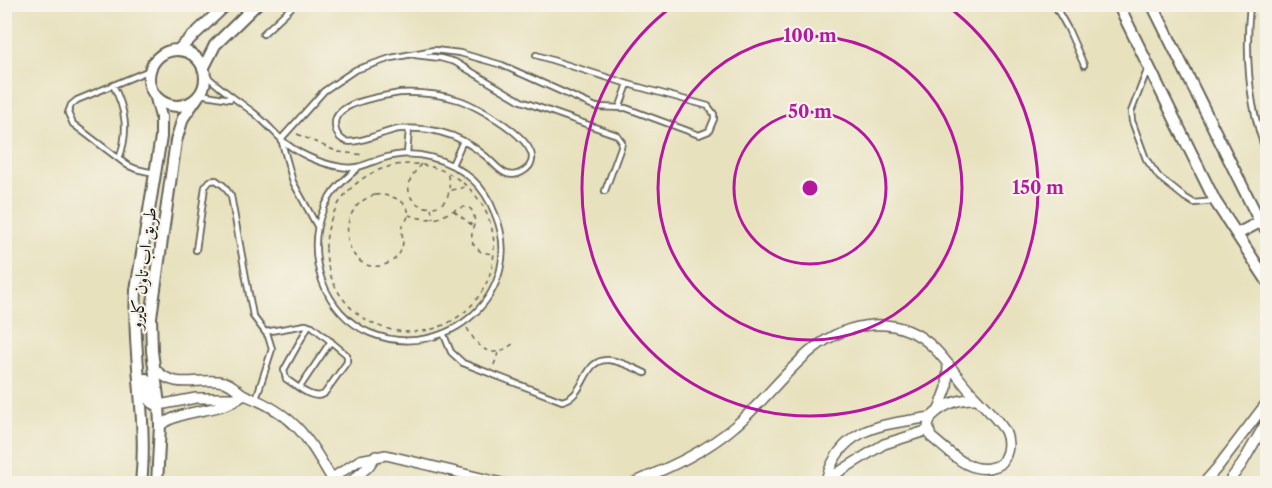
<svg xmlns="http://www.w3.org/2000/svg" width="1272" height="488" font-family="'Libre Caslon Text',Amiri,serif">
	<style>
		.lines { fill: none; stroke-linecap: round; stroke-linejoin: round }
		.service-casing { stroke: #636154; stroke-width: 8 }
		.minor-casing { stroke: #636154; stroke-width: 12 }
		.tertiary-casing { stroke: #636154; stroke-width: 14 }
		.path { stroke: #636154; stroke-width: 1.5; stroke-dasharray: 4.5 4.5; stroke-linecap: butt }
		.service { stroke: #fff; stroke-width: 4.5 }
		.minor { stroke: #fff; stroke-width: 9 }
		.tertiary { stroke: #fff; stroke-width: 10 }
		.ring { fill: none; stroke: #b5179e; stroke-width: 3 }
		.labels { text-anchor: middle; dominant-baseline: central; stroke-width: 4.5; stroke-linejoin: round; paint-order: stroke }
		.street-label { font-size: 18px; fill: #1c1c1c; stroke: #f7f3e8 }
		.centre { fill: #b5179e; stroke: #f7f3e8; stroke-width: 3 }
		.ring-label { font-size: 18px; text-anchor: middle; font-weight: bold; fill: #b5179e; stroke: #f7f3e8; stroke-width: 4.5; stroke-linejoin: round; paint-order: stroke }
	</style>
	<rect width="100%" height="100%" fill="#f7f3e8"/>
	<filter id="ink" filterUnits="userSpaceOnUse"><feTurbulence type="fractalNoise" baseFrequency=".0167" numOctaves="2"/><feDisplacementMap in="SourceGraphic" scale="12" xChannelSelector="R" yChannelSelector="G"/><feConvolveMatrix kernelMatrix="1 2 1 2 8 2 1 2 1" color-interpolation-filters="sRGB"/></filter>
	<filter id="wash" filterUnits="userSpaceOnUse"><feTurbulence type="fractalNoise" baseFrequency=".008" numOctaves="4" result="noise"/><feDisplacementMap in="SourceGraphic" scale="24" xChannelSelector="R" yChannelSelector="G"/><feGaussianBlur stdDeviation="1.35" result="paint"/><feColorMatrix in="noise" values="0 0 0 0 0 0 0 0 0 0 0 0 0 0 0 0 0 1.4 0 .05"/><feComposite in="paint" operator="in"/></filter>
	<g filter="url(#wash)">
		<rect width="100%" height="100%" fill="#e7e1bd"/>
	</g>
	<g filter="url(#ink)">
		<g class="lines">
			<defs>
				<path id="service" d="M1054,4L1068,29L1084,65
					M1250,4C1245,55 1249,110 1268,157
					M263,34L295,4
					M415,55L440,58L455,62L521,101L617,135L622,142L621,147L605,191
					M1148,68L1131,112L1132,121L1146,159L1159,177L1184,197L1194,203L1215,201
					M150,70L77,100L71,105L68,113L73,124L127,165L136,169L154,173
					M205,74C220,89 237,100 254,113C264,121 272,130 280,138C295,153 321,164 341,167C359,170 367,163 384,158C414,148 450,159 473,180C483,189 490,201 495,214C528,292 446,364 370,333C324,314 304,254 323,210C330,193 343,180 357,169
					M113,85C126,110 129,132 119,159
					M400,93C420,92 439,94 459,100C475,105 561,150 522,172C517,175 510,176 505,173C497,169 491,160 484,155C471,144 456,136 440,132C427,129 413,128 399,129C384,131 353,147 343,140C337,136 335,130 335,124C334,102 383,96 400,93Z
					M200,94L230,99
					M620,106L628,84
					M281,139L324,91L355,70L391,58L434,50L460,53L502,65L596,107L626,108L699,135L709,131L714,119V114L708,106L628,84L536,55
					M281,139L293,182L317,226
					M407,154L409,129
					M452,165L463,141
					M1260,222L1268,214
					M196,250L205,187L210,181L216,180L224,186L231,196L253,316L268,336L272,349L256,399
					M265,332L305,325L312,326L347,355V362L324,394C312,401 296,385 286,379L284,370L309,325
					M444,335L451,352L463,363L562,401C587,396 582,358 609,360C621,361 634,368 645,373
					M300,387L331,341"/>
				<path id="minor" d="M155,369C177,392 198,376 224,382C234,384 238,393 247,396C298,416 308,439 335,484
					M159,405L196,398H236
					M939,409L947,388L948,365
					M160,425C190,406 216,415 244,395
					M332,478L360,460L386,455L506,484
					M826,480C841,425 884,425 931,417
					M826,480L884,444L929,430
					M348,484L368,467L376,456
					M631,484C668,468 704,453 735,426C763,403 784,372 813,349C848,321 899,313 934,348C946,360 957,376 969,390C980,402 997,418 1005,431C1009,440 1009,450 1004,459C1002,464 998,466 993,467C969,475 948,450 931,437L928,426L931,417C944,404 958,398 977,399
					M1203,484L1217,468L1268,401
					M1227,484L1242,464L1268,419"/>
				<path id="tertiary" d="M1118,4L1215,201L1268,282
					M1152,4L1260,222L1268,232
					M178,50L227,4
					M149 78a28 28 0 1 1 56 0a28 28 0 1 1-56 0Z
					M203,69L215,45L257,4
					M1237,234L1260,222
					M146,379C148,390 146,404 159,405
					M141,484C148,419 132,355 136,290L161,137V117L156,98
					M157,484L160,425L159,405L152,351L151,317L176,141L183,118L197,98"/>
			</defs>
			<use href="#service" class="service-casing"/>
			<use href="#minor" class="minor-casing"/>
			<use href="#tertiary" class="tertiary-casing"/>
			<path class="path" d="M297,134L338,152L365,155
				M421,164C417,169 412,175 410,181C399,214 462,221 447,173
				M326 248a84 84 0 1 1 168 0a84 84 0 1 1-168 0Z
				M451,190L466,187
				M375,195C393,193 421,206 402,226C401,234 405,242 401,250C399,257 392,262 384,265C344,277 331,207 375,195Z
				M431,208L433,218
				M454,211L473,226
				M409,215C418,218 428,220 438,218C448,215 470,196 474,216C476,226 469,233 473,244L481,252L492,254
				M467,328C480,351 493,361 515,342
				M494,365L498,353"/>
			<use href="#service" class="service"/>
			<use href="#minor" class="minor"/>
			<use href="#tertiary" class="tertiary"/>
		</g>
	</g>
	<g class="ring">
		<circle cx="810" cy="188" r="76"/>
		<circle cx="810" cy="188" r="152"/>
		<path d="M946 5A228 228 0 1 1 674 5"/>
	</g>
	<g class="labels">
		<g class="street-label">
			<text transform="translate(143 268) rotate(-83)">طريق اب تاون كايرو</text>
		</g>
	</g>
	<circle cx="810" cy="188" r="9" class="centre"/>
	<g class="ring-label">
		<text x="810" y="42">100 m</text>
		<text x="810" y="118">50 m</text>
		<text x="1038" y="194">150 m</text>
	</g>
	<rect width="1272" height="488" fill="none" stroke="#f7f3e8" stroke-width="24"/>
</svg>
